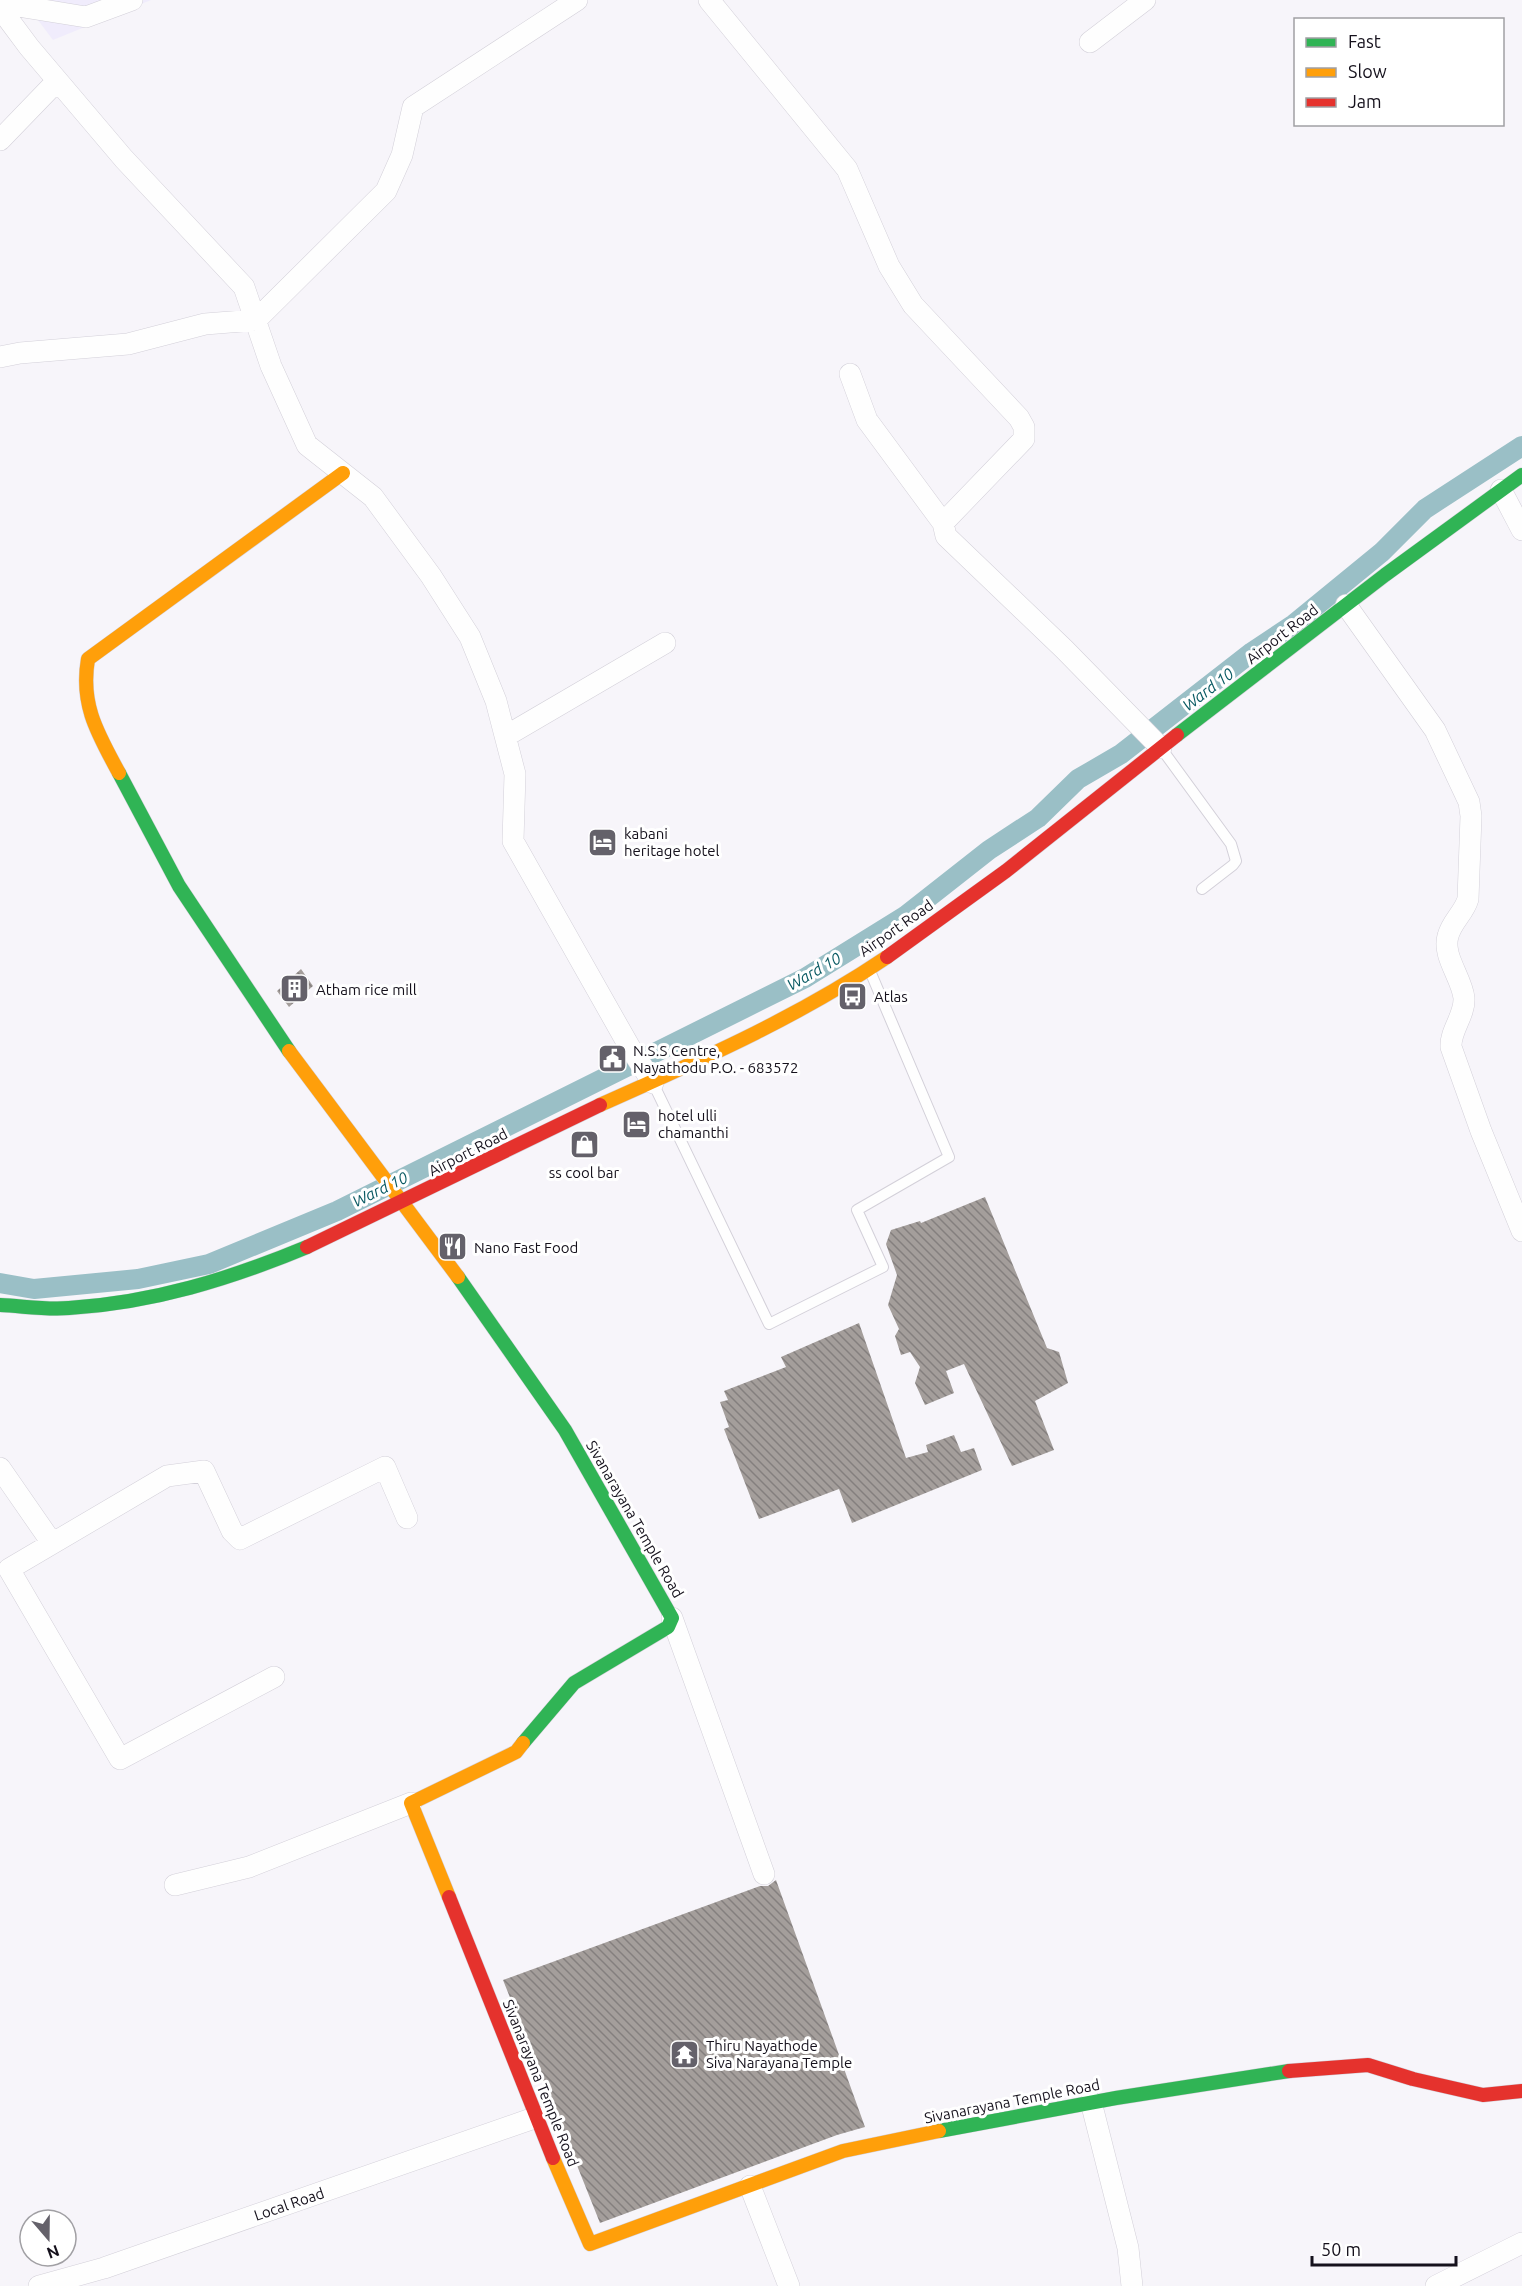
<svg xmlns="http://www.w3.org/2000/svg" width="1522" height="2286" font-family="Ubuntu,sans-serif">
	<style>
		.built { fill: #f0ecfc }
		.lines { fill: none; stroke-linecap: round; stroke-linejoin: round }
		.canal { stroke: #9abfc6; stroke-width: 20 }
		.building { fill: url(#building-back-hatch) }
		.lane-casing { stroke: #d3d0d9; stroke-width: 12 }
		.street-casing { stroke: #d3d0d9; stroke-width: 22 }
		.fast-casing { stroke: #d3d0d9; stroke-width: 15 }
		.slow-casing { stroke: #d3d0d9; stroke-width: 15 }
		.jam-casing { stroke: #d3d0d9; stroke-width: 15 }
		.lane { stroke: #fefefe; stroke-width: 10 }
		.street { stroke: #fefefe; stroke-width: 21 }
		.fast { stroke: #30b455; stroke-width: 14 }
		.slow { stroke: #ff9f0a; stroke-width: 14 }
		.jam { stroke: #e5322d; stroke-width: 14 }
		.labels { text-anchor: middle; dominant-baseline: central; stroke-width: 6; stroke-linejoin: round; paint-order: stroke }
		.street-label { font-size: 15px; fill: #15111c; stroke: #fff }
		.poi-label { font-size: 15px; fill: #15111c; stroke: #fff; text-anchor: start }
		.water-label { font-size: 16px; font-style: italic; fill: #085962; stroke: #fff }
	</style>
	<defs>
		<pattern id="building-back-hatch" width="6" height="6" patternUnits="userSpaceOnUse" patternTransform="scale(1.5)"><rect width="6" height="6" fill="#a49e9b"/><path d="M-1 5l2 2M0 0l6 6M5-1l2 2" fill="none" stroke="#847f7e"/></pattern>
	</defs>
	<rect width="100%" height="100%" fill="#f7f5fa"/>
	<path class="built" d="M23,0H151L53,40Z"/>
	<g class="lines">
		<path class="canal" d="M0,1283L34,1289L138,1279L209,1264L337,1211L805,978L905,916L989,850L1038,818L1078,779L1121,754L1252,652L1294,624L1382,552L1425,509L1522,446"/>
	</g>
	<path class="building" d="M301,969L313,986L289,1007L277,991Z
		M985,1197L1047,1348L1059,1352L1068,1383L1035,1401L1054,1450L1012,1466L964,1364L946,1371L954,1393L925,1405L915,1383L920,1367L910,1352L901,1355L895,1336L899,1329L888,1305L897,1275L886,1244L891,1230L920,1221L921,1223Z
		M859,1323L906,1458L928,1452L926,1445L954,1435L961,1452L974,1448L982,1470L852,1523L839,1489L759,1519L724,1429L729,1427L720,1402L728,1400L724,1391L786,1367L781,1357Z
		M776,1880L865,2127L837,2135L600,2223L503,1980L760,1886H768Z"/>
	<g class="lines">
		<defs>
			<path id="lane" d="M1161,748L1231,844L1236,861L1233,865L1202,889
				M653,1083L769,1324L883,1267L857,1210L949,1157L870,971"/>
			<path id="street" d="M709,0L847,169L889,266L913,305L1019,418L1024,427V439L943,523L946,536L1064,649L1161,748
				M0,3L86,17L132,0
				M0,8L29,47L124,159L244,287L271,366L307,445L373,497L431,576L470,637L496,701L515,774L513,841L629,1046L653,1083
				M1090,42L1145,0
				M0,140L57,81
				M0,357L20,353L128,344L205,324L256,320L386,191L402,155L413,107L577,0
				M850,374L867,420L943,523
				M1501,490L1522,530
				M1346,605L1435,730L1469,802L1471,816L1468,899C1464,913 1452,921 1448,936C1442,956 1462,978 1464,998C1465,1016 1450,1030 1451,1047L1481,1131L1522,1231
				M506,736L665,643
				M0,1468L52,1543
				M672,1618L764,1874
				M274,1677L120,1759L9,1569L167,1476L204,1471L232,1531L240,1539L385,1467L407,1518
				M175,1885L249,1867L411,1803
				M1091,2102L1128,2248L1132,2286
				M750,2186L789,2286
				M39,2286L104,2268L537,2117
				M1436,2286L1522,2243"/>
			<path id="fast" d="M1177,735L1385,575L1522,475
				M119,773L179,886L289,1051
				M458,1277L565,1430L672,1618L668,1627L574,1683L523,1743
				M0,1305C23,1306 46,1310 69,1308C152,1303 230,1279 307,1247
				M939,2131L1116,2098L1289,2071"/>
			<path id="slow" d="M119,773C98,734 80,705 88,659L343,473
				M289,1051L458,1277
				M600,1105C698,1061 797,1018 887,957
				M449,1897L411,1803L516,1752L523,1743
				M553,2158L590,2244L843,2151L939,2131"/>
			<path id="jam" d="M887,957L1006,871L1177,735
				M307,1247L600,1105
				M449,1897L553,2158
				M1289,2071L1368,2065L1413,2079L1483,2095L1522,2091"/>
		</defs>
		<use href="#lane" class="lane-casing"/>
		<use href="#street" class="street-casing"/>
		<use href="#fast" class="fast-casing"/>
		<use href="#slow" class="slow-casing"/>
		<use href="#jam" class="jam-casing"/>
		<use href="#lane" class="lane"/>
		<use href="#street" class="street"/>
		<use href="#fast" class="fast"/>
		<use href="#slow" class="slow"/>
		<use href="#jam" class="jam"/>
	</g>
	<defs>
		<symbol id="hotel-square" viewBox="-11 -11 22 22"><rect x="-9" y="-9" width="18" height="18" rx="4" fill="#64616a" stroke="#fff"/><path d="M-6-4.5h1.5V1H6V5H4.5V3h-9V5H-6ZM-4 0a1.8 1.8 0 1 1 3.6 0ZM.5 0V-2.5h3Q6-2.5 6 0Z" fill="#fff"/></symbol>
		<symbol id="building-square" viewBox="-11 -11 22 22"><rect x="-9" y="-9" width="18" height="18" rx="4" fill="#64616a" stroke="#fff"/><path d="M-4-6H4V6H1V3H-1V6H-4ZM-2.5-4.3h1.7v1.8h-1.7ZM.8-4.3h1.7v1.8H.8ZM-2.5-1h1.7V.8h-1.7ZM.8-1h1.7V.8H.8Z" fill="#fff"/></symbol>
		<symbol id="bus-square" viewBox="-11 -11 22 22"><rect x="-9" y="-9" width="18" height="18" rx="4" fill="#64616a" stroke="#fff"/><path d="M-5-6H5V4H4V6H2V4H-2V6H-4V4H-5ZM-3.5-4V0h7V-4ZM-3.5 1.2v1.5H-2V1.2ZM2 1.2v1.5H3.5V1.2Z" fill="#fff"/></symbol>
		<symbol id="civic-square" viewBox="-11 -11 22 22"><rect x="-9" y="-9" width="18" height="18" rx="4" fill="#64616a" stroke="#fff"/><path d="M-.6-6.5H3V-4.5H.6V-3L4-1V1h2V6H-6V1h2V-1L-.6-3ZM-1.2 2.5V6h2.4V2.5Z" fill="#fff"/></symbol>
		<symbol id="shop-square" viewBox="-11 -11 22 22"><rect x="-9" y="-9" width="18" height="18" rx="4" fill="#64616a" stroke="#fff"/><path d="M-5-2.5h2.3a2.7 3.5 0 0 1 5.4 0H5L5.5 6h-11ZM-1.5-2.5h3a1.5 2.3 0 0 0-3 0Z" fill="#fff"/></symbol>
		<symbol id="restaurant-square" viewBox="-11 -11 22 22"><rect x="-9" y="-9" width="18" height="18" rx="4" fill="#64616a" stroke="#fff"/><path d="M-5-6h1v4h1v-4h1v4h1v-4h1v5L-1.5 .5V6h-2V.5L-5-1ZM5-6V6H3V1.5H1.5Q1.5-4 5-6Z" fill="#fff"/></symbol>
		<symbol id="temple-square" viewBox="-11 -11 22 22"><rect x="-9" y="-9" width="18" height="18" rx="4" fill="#64616a" stroke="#fff"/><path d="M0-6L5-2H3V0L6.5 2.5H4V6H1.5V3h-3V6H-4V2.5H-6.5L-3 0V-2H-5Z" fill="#fff"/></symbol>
	</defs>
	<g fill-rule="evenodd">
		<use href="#hotel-square" x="586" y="826" width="33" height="33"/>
		<use href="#building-square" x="278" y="972" width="33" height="33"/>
		<use href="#bus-square" x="836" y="980" width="33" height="33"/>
		<use href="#civic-square" x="596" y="1042" width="33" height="33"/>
		<use href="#hotel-square" x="620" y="1108" width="33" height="33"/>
		<use href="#shop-square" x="568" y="1128" width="33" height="33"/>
		<use href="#restaurant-square" x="436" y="1230" width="33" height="33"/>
		<use href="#temple-square" x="668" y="2038" width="33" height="33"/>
	</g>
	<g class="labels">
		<g class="street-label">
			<text transform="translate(1282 634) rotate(-38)">Airport Road</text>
			<text transform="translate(896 928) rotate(-35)">Airport Road</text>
			<text transform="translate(468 1152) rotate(-27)">Airport Road</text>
			<text transform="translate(635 1519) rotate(60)">Sivanarayana Temple Road</text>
			<text transform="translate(541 2083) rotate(68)">Sivanarayana Temple Road</text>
			<text transform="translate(1012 2101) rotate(-11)">Sivanarayana Temple Road</text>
			<text transform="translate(289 2204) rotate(-19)">Local Road</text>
		</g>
		<g class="poi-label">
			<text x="624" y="833">kabani<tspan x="624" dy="17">heritage hotel</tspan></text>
			<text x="316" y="989">Atham rice mill</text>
			<text x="874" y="996">Atlas</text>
			<text x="633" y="1050">N.S.S Centre,<tspan x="633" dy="17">Nayathodu P.O. - 683572</tspan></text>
			<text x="658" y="1115">hotel ulli<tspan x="658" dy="17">chamanthi</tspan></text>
			<text x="584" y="1172" text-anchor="middle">ss cool bar</text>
			<text x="474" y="1247">Nano Fast Food</text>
			<text x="706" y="2045">Thiru Nayathode<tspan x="706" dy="17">Siva Narayana Temple</tspan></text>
		</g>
		<g class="water-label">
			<text transform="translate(1208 689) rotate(-37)">Ward 10</text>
			<text transform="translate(814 971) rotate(-30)">Ward 10</text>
			<text transform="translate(380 1189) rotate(-26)">Ward 10</text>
		</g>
	</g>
	<rect x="1294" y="18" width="210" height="108" fill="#ffffff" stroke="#a1a0a4" stroke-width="1.5"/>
	<rect x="1306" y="38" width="30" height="9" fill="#30b455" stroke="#a1a0a4" stroke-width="1.5"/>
	<text x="1348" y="48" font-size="18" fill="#15111c">Fast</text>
	<rect x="1306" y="68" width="30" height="9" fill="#ff9f0a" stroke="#a1a0a4" stroke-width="1.5"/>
	<text x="1348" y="78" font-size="18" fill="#15111c">Slow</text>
	<rect x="1306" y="98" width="30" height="9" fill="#e5322d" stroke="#a1a0a4" stroke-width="1.5"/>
	<text x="1348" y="108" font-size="18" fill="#15111c">Jam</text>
	<g transform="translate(48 2238) rotate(160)"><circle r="28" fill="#ffffff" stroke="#a1a0a4" stroke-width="1.5"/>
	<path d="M0-4.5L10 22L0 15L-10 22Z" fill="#64616a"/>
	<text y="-9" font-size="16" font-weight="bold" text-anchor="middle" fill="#15111c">N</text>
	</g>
	<path d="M1312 2256v9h144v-9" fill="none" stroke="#15111c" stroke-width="3"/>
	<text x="1321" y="2256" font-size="18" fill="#15111c" stroke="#ffffff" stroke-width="4.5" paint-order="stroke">50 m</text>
</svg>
